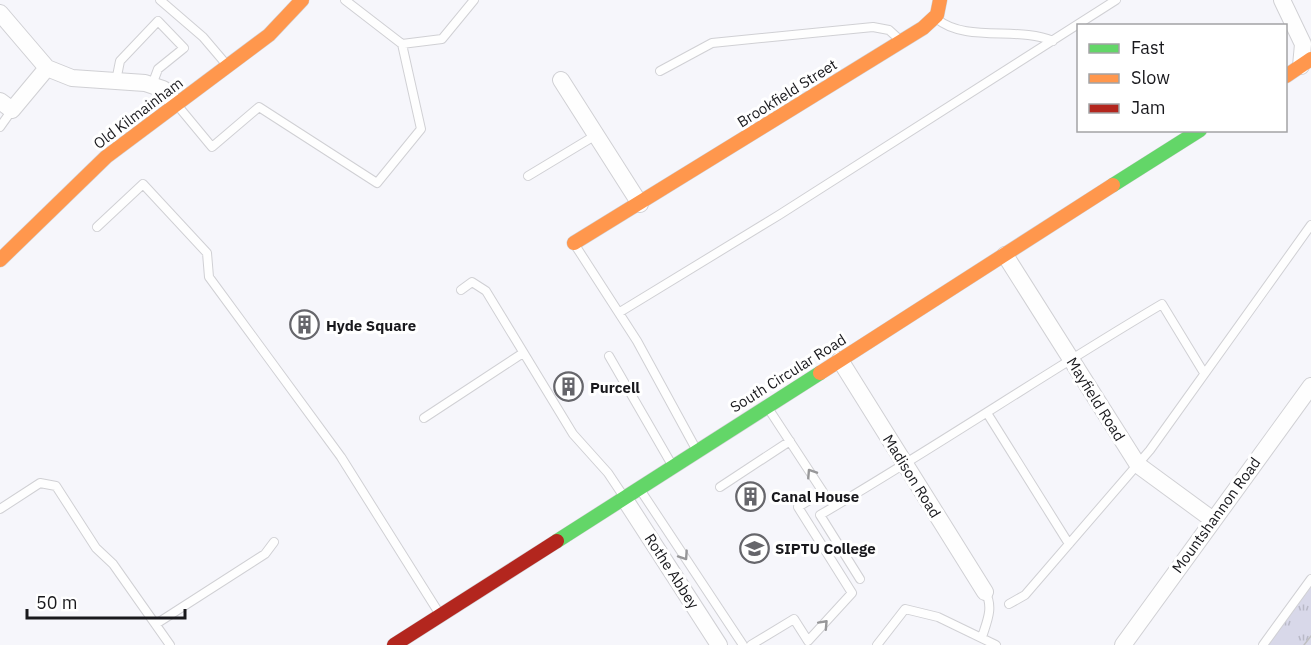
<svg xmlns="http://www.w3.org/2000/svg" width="1311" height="645" font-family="'IBM Plex Sans',sans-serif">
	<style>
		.grass { fill: url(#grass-tufts) }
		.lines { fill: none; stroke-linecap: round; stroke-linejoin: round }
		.lane-casing { stroke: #d0d0d4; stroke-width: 10 }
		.street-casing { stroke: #d0d0d4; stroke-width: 18 }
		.fast-casing { stroke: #d0d0d4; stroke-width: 15 }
		.slow-casing { stroke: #d0d0d4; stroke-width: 15 }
		.jam-casing { stroke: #d0d0d4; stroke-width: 15 }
		.lane { stroke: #fefefe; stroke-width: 8 }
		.street { stroke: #fefefe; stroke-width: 16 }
		.fast { stroke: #63d668; stroke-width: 14 }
		.slow { stroke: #ff974d; stroke-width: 14 }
		.jam { stroke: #b3261e; stroke-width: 14 }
		.tram { stroke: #c0c0c1; stroke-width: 1.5 }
		.oneway { stroke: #979799 }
		.labels { text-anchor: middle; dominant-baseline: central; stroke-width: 6; stroke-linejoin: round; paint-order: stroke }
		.street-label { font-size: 15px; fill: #19191d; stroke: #fff }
		.poi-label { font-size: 15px; font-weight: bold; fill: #19191d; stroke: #fff; text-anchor: start }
	</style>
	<defs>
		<pattern id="grass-tufts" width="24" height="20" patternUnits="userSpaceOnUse" patternTransform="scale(1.5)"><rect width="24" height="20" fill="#d8d8e9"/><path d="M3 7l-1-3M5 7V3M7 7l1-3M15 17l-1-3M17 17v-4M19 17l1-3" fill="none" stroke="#b9b9c7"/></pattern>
	</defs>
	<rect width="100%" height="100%" fill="#f6f6fb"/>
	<path class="grass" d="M1311,587V645H1268Z"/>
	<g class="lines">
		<defs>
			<path id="lane" d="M160,0L203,37L226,64
				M937,19C966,43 1019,26 1053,41
				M402,44L442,39L474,0
				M660,71L712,43L873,27L889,30L900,40
				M116,81L120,61L158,21L184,48L158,69L152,85
				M178,106L212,147L259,107L377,183L421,129L402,44L345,0
				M0,127L12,110
				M528,176L596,135
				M97,227L143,184L207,253L209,277L341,457L439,613
				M575,245L637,341L696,449
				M461,290L472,282L486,291L573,434L608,473L624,497
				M620,312L779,215L1116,0
				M609,356L672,465
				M987,413L1069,544
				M424,418L523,353
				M720,487L790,441
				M641,491L743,645
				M0,509L40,483L56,486L96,548L113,564L170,645
				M860,579L820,515C936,447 1047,372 1162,304L1204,373
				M1009,604L1025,595L1150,450L1311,225
				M156,624L265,554L274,542
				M982,637C987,621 994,607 985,592
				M751,645L794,619L808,641L852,593L798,507L823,492L768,408
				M877,645L905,609L938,617L996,645
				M1263,645L1311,579"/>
			<path id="street" d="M1282,0L1303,44L1301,66
				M0,13L47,68L72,78L145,83L163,89L176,104
				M561,80L640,204
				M0,101L12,110L47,68
				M1005,255L1138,465L1213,520
				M840,360L985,592
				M624,498L719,645
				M1123,645L1311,386"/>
			<path id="fast" d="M1113,185L1200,130
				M557,541L820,373"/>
			<path id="slow" d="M1286,76L1311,59
				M574,243L923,28L937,15L940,0
				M0,260L106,157L269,35L302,0
				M820,373L1113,185"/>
			<path id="jam" d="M394,645L557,541"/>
		</defs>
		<use href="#lane" class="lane-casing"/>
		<use href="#street" class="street-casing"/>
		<use href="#fast" class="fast-casing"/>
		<use href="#slow" class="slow-casing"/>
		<use href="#jam" class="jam-casing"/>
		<use href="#lane" class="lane"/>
		<use href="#street" class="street"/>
		<use href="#fast" class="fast"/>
		<use href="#slow" class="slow"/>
		<use href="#jam" class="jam"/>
		<path class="tram" d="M1304,645L1311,636"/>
	</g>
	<defs><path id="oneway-chevron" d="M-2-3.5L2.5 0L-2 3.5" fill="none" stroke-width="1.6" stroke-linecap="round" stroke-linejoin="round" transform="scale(1.5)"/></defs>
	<g class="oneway">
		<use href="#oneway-chevron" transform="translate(811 473) rotate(-123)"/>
		<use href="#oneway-chevron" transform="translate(684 556) rotate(56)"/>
		<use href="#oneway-chevron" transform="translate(824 624) rotate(-47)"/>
	</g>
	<defs>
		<symbol id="building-ring" viewBox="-11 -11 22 22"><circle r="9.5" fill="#fff" stroke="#66666b" stroke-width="1.5"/><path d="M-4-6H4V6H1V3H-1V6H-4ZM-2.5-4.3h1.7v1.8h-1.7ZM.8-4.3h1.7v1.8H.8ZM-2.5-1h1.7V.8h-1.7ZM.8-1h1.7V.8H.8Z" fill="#66666b"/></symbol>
		<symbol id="university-ring" viewBox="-11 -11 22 22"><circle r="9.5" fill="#fff" stroke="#66666b" stroke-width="1.5"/><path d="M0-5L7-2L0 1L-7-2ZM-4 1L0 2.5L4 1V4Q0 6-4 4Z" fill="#66666b"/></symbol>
	</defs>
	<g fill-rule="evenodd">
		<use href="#building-ring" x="288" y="308" width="33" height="33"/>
		<use href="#building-ring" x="552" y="370" width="33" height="33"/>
		<use href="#building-ring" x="734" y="480" width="33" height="33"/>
		<use href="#university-ring" x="738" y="532" width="33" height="33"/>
	</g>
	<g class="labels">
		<g class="street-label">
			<text transform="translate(787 93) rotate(-32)">Brookfield Street</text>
			<text transform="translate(138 113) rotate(-37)">Old Kilmainham</text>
			<text transform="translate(788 373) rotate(-32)">South Circular Road</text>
			<text transform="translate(1096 399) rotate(58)">Mayfield Road</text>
			<text transform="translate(912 476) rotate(58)">Madison Road</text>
			<text transform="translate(1216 515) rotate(-54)">Mountshannon Road</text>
			<text transform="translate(672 571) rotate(57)">Rothe Abbey</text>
		</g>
		<g class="poi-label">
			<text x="326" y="325">Hyde Square</text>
			<text x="590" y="387">Purcell</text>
			<text x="771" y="496">Canal House</text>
			<text x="775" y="548">SIPTU College</text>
		</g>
	</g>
	<rect x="1077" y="24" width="210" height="108" fill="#ffffff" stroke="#a3a3a5" stroke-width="1.5"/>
	<rect x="1089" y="44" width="30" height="9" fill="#63d668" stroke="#a3a3a5" stroke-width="1.5"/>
	<text x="1131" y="54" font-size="18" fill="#19191d">Fast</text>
	<rect x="1089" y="74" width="30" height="9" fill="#ff974d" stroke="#a3a3a5" stroke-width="1.5"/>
	<text x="1131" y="84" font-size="18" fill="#19191d">Slow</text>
	<rect x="1089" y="104" width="30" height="9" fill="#b3261e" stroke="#a3a3a5" stroke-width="1.5"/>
	<text x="1131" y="114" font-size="18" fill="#19191d">Jam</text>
	<path d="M27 609v9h158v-9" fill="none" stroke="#19191d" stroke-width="3"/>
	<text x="36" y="609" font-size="18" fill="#19191d" stroke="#ffffff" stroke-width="4.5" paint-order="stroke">50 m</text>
</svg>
